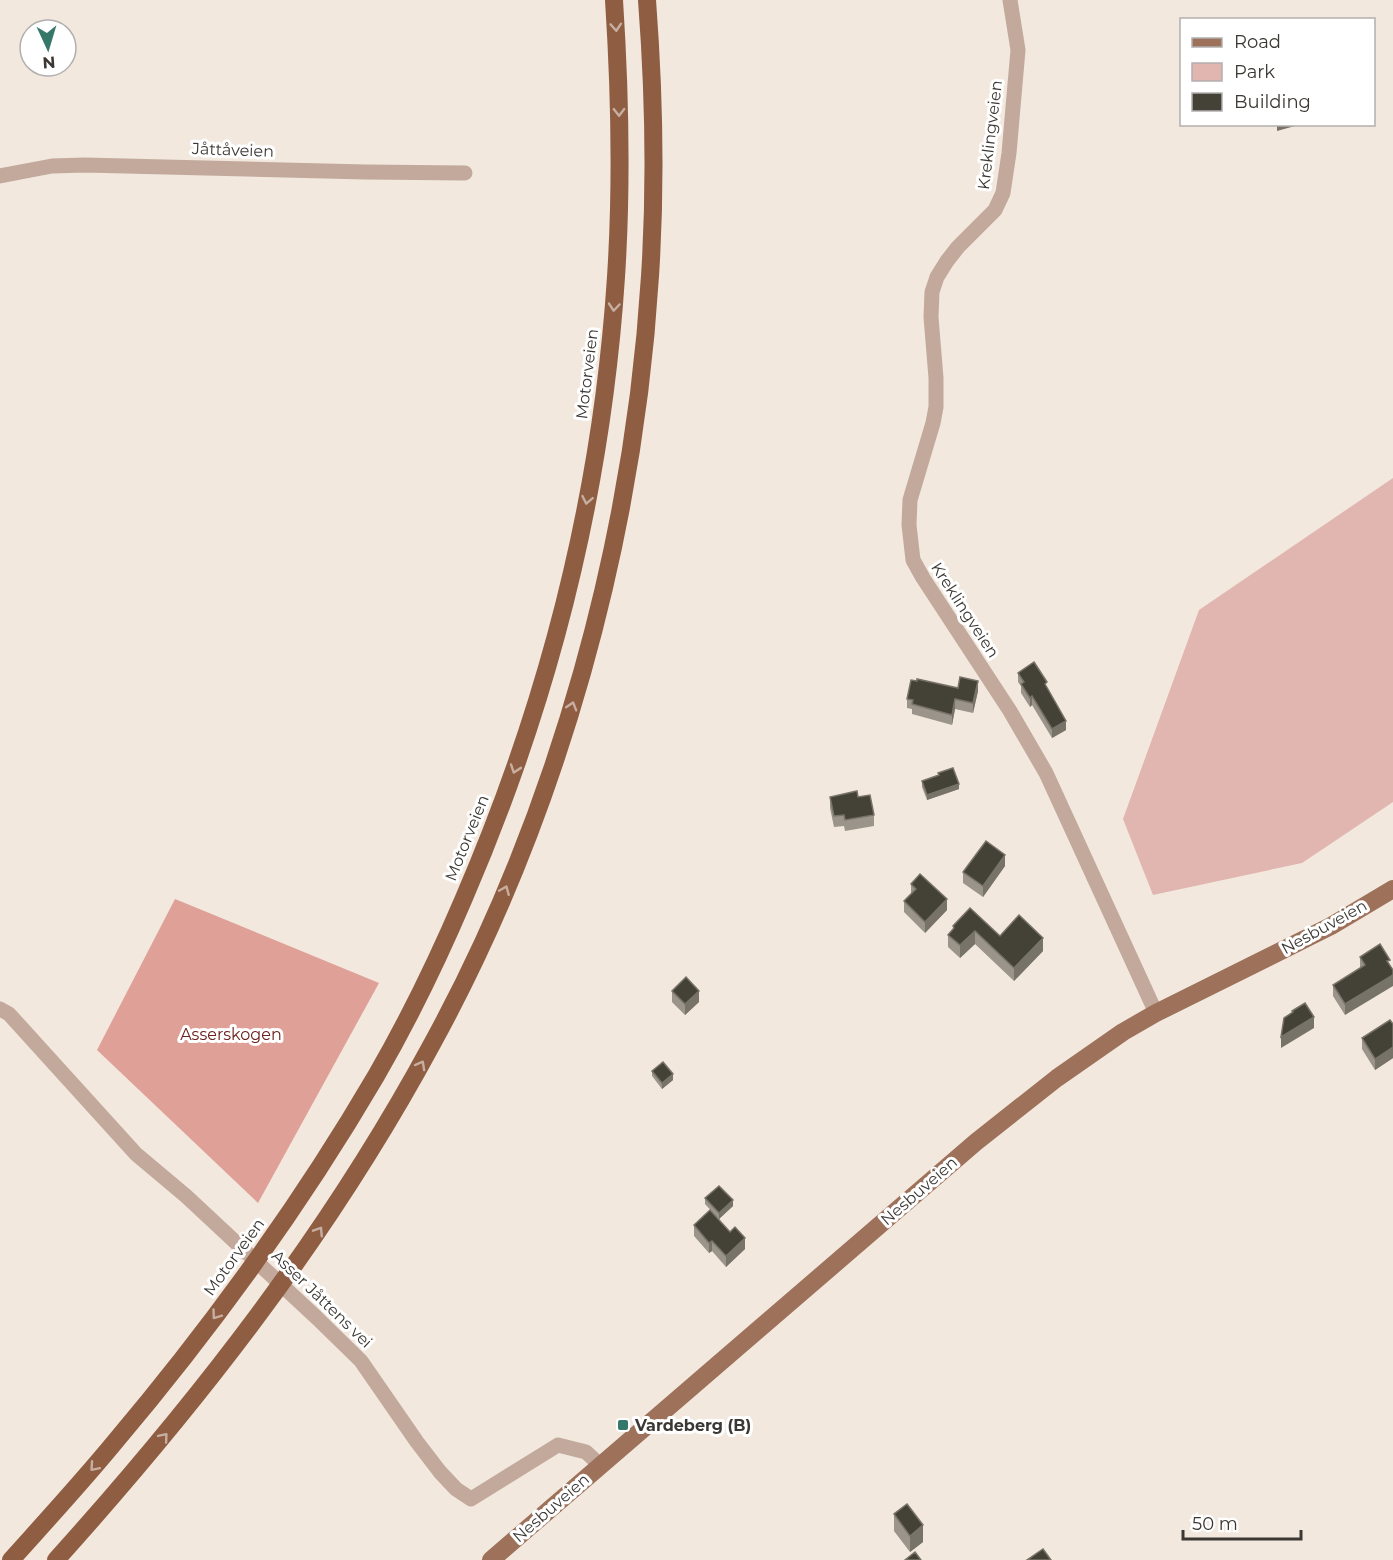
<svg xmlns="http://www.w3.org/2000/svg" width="1393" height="1560" font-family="Montserrat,sans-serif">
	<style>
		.green { fill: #e1b5b0 }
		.forest { fill: #dfa098 }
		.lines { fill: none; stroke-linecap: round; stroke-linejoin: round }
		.minor { stroke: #c2a99c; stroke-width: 15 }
		.major { stroke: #9d715a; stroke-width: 18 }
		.highway { stroke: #8f5d42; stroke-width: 18 }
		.wall { fill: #9b948a }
		.shaded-wall { fill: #787369 }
		.building { fill: #444137; stroke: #787369; stroke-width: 1.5 }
		.oneway { stroke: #c7aea0 }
		.poi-dot { fill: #357869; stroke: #fff; stroke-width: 2 }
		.labels { text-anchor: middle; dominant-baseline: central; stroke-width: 6; stroke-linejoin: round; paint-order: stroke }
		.street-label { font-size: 16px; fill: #3b3834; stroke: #fff }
		.park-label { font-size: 16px; fill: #6b211d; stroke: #fff }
		.poi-label { font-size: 16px; font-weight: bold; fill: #3b3834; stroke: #fff; text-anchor: start }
	</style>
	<rect width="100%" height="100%" fill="#f2e8de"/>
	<path class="green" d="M1393,478V802L1302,863L1153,895L1123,819L1199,610Z"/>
	<path class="forest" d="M175,899L379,983L258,1203L97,1050Z"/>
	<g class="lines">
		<path class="minor" d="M1010,0L1018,50L1009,153L1003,193L995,210L958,247L947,261L937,277L932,292L931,317L936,378V407L933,423L910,500L909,525L913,560L923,578L1010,711L1046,773L1156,1013
			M0,176L52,166L85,165L366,172L465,173
			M0,1009L9,1014L136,1154L186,1196L317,1318L361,1361L417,1442L440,1472L456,1489L471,1499L558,1445L586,1452L600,1465"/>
		<path class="major" d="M491,1560L976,1142L1057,1078L1123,1032L1156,1013L1331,926L1393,889"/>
		<path class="highway" d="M11,1560C46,1521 81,1483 114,1443C211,1328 300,1206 376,1076C409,1019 438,959 464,898C549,701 602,491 616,277C622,185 620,92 614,0
			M56,1560C199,1401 330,1233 432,1044C558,814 634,538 650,276C656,184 654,92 647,0"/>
	</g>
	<path class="wall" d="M1018,673L1047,688L1066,730L1052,738L1032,705L1030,707L1021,693V686L1018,682Z
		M958,688L978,691L973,713L955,709L952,725L912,714V709L907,708V699Z
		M938,773L959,789L927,800L922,787V781L938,775Z
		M830,797H858L874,815V826L845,831L844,826L834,827L830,808Z
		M1005,866L983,897L963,883V872Z
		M911,884L947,910L925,933L904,912V901L911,894Z
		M953,926L1000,936L1043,951L1014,981L975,944L960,958L948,947V935L953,930Z
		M1380,944L1345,1015L1333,996V985L1360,968V957Z
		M672,991L699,1002L685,1015L672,1002Z
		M1393,1024V1058L1375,1070L1362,1049V1038Z
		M652,1071L673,1080L662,1089L652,1076Z
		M705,1198L733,1206L719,1219L705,1204Z
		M694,1225L745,1249L726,1267L712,1251L709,1253L694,1236Z
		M894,1514L923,1542L910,1552L894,1531Z"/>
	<path class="shaded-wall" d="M1277,124H1302L1277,131Z
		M978,681V691L973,713V703Z
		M1032,696V705L1030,707V698Z
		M955,699V709L952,725V715Z
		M1066,721V730L1052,738V729Z
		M959,784V789L927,800V795Z
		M1005,855V866L983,897V886Z
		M947,899V910L925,933V922Z
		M975,931V944L960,958V945Z
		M1043,938V951L1014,981V968Z
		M1393,975V986L1345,1015V1004Z
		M699,991V1002L685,1015V1004Z
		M1314,1017V1028L1281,1048V1037Z
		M1393,1047V1058L1375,1070V1059Z
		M673,1074V1080L662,1089V1083Z
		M733,1200V1206L719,1219V1213Z
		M745,1238V1249L726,1267V1256Z
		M712,1241V1251L709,1253V1243Z
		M923,1525V1542L910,1552V1536Z"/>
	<path class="building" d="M1034,662L1047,682L1045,684L1066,721L1052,729L1032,696L1030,698L1021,684L1024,682L1018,673Z
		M960,677L978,681L973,703L955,699L952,715L912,704L913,700L907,699L911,680L917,681V679L958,688Z
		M953,768L959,784L927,795L922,781L939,775L938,773Z
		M857,791L858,797L870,795L874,815L845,820L844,815L834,816L830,797Z
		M986,841L1005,855L983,886L963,872Z
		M920,874L947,899L925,922L904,901L916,889L911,884Z
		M970,908L1000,936L1019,915L1043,938L1014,968L975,931L960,945L948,935L954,928L953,926Z
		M1380,944L1390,960L1387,961L1393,970V975L1345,1004L1333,985L1365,965L1360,957Z
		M686,977L699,991L685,1004L672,991Z
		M1305,1003L1314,1017L1281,1037L1284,1018L1293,1012L1292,1011Z
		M1390,1020L1393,1024V1047L1375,1059L1362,1038Z
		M663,1062L673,1074L662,1083L652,1071Z
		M719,1186L733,1200L719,1213L705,1198Z
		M710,1210L730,1232L735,1227L745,1238L726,1256L712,1241L709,1243L694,1225Z
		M907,1504L923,1525L910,1536L894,1514Z
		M1043,1549L1051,1560H1027Z
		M915,1552L921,1560H905Z"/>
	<defs><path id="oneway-chevron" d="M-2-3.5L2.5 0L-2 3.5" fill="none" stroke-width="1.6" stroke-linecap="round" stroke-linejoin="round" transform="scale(1.5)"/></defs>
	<g class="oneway">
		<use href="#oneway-chevron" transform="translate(616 27) rotate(86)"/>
		<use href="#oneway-chevron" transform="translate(619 112) rotate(89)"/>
		<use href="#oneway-chevron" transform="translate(614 307) rotate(95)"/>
		<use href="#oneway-chevron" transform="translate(587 500) rotate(101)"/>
		<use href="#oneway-chevron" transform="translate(572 706) rotate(-73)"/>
		<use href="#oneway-chevron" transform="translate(515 769) rotate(109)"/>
		<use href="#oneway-chevron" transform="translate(505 890) rotate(-67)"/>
		<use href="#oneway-chevron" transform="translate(421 1065) rotate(-61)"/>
		<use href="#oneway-chevron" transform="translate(319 1231) rotate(-57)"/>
		<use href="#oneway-chevron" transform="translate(216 1315) rotate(126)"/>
		<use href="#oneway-chevron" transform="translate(164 1437) rotate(-50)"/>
		<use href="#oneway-chevron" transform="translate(94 1467) rotate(131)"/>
	</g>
	<rect class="poi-dot" x="617" y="1419" width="12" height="12" rx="3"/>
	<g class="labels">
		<g class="street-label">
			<text transform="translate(990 135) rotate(-83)">Kreklingveien</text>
			<text transform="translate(233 150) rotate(2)">Jåttåveien</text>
			<text transform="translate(587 374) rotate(-83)">Motorveien</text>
			<text transform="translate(965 610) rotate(57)">Kreklingveien</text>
			<text transform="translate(467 838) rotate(-68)">Motorveien</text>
			<text transform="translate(1324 927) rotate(-29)">Nesbuveien</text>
			<text transform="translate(919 1191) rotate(-41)">Nesbuveien</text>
			<text transform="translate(234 1257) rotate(-54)">Motorveien</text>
			<text transform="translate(322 1299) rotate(44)">Asser Jåttens vei</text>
			<text transform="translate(551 1508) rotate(-41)">Nesbuveien</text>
		</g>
		<g class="park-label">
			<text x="231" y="1034">Asserskogen</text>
		</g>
		<g class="poi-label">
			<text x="635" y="1425">Vardeberg (B)</text>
		</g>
	</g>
	<rect x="1180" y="18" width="195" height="108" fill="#ffffff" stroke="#b1afae" stroke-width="1.5"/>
	<rect x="1192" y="38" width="30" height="9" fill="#9d715a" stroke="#b1afae" stroke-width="1.5"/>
	<text x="1234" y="48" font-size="18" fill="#3b3834">Road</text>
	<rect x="1192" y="63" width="30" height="18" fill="#e1b5b0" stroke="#b1afae" stroke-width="1.5"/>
	<text x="1234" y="78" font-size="18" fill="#3b3834">Park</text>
	<rect x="1192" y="93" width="30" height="18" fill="#444137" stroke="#b1afae" stroke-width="1.5"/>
	<text x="1234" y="108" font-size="18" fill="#3b3834">Building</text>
	<g transform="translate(48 48) rotate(176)"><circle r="28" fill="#ffffff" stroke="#b1afae" stroke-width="1.5"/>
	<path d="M0-4.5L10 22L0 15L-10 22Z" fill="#357869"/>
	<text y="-9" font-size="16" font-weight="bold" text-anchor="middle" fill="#3b3834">N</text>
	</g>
	<path d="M1183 1530v9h118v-9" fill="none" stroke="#3b3834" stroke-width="3"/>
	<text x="1192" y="1530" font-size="18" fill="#3b3834" stroke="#ffffff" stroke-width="4.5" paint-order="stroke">50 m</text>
</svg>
